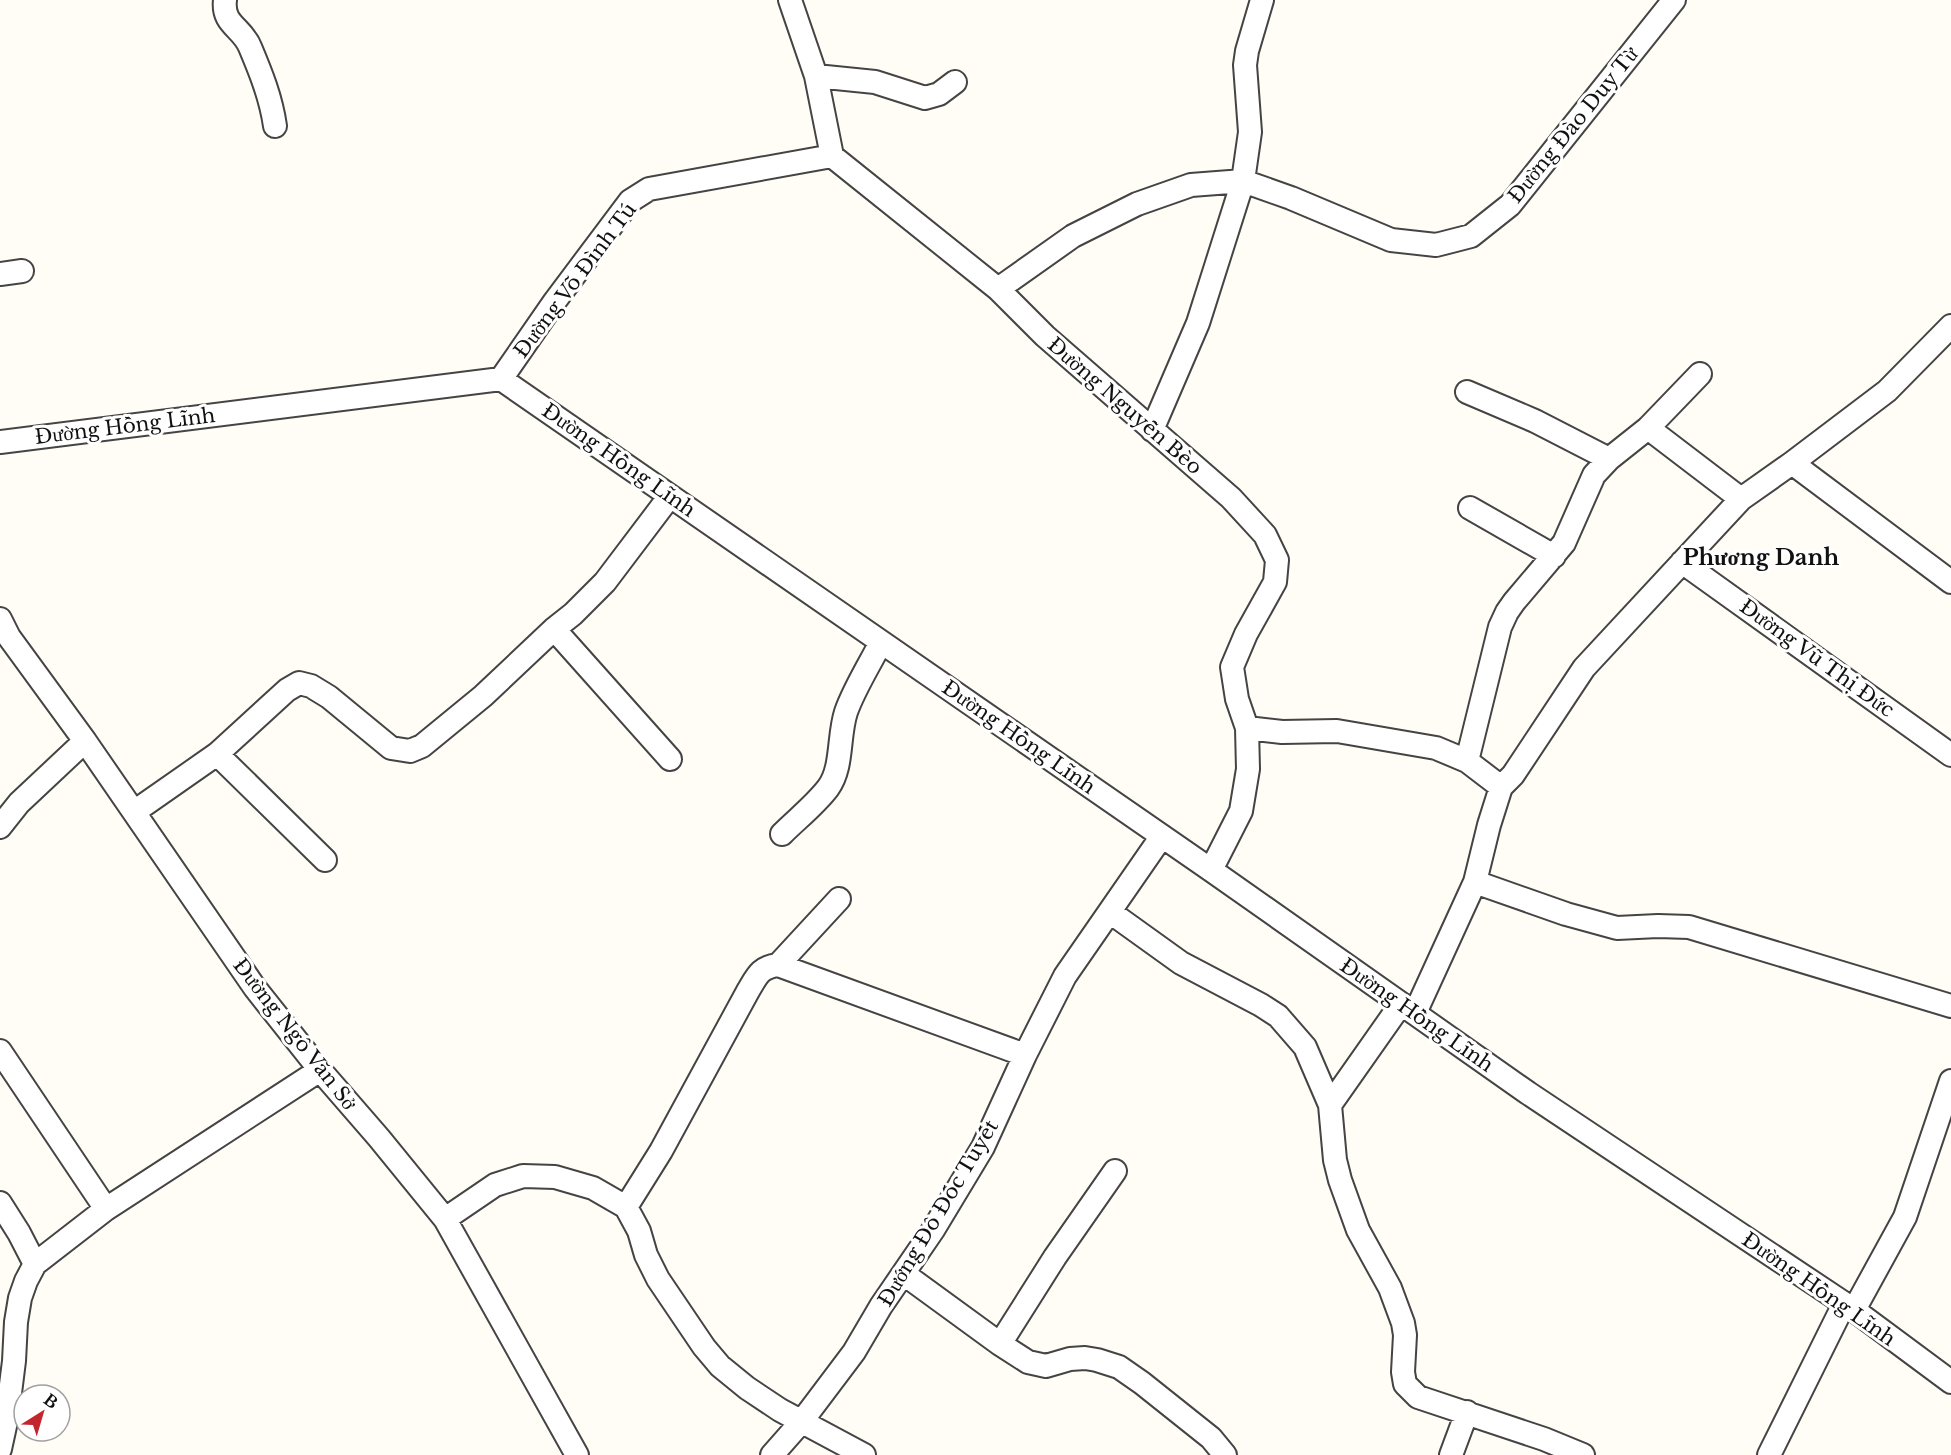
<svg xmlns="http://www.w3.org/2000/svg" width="1951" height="1455" font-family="'Libre Baskerville',serif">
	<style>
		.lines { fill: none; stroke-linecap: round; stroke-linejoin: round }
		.minor-casing { stroke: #444; stroke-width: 26 }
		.minor { stroke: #fff; stroke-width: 22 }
		.labels { text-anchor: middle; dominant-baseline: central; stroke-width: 6; stroke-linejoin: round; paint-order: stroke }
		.street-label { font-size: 20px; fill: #111; stroke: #fff }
		.quarter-label { font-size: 22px; font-weight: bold; fill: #111; stroke: #fff }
	</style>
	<rect width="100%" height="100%" fill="#fffdf5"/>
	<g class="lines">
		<defs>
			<path id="minor" d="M225,0C222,25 242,27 250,47C261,73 271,98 275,126
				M790,0L816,76L832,156L998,289L1045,336L1231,498L1265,535L1277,560L1275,582L1246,634L1232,667L1237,699L1247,728L1248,769L1241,811L1211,870
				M816,76L875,82L925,98L939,94L955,82
				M0,274L22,271
				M998,289L1073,236L1137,204L1191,185L1243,181L1291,198L1391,240L1436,245L1471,236L1510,205L1674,0
				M501,379L555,301L630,201L649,189L832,156
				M1467,392L1535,421L1609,459
				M1648,428L1741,499
				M1152,430L1198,323L1243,181L1250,132L1245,65L1247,51L1262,0
				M0,442L501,379L1211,870L1528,1093L1854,1310L1951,1382
				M1792,463L1951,582
				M1470,508L1554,556
				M1682,562L1951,755
				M0,619L9,637L85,741L255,988L320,1070L379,1138L445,1219L577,1455
				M554,629L670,759
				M1247,728L1282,732L1337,731L1436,748L1467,761L1501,787
				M217,754L325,860
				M1467,761L1500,627L1507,612L1514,602L1564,543L1594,475L1609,459L1648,428L1700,374
				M134,812L217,754L287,690L299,683L311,686L329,697L391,748L410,751L422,746L483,696L554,629L573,614L605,582L670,496
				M0,827L19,803L85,741
				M782,834C797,819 815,805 828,788C843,768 838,736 846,712C854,689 870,664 881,642
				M1475,882L1566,914L1617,928L1658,926L1689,927L1951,1006
				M1110,912L1181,963L1261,1005L1278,1016L1305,1047L1330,1105L1335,1160L1340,1180L1358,1230L1390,1288L1403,1323L1405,1335L1403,1372L1405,1384L1418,1397L1544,1439L1583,1455
				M778,965L839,899
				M1415,1013L1475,882L1489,825L1501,787L1513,775L1584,668L1741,499L1792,463L1887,391L1951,326
				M0,1051L106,1209
				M1330,1105L1401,1004
				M0,1203L19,1233L35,1264
				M626,1207L661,1151L748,991C757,976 760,967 778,965L1025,1055
				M445,1219L495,1185L523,1176L555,1177L593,1188L626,1207L639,1231L646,1255L658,1279L704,1347L720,1366L747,1388L780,1410L864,1455
				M904,1274L1000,1344L1028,1362L1046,1366L1070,1359L1085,1358L1097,1360L1119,1367L1142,1383L1211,1438L1225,1455
				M1854,1310L1905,1217L1951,1081
				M1000,1344L1055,1257L1115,1171
				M0,1449L7,1417L14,1361L16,1322L20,1298L26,1281L35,1264L106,1209L320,1070
				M772,1455L802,1421L854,1352L881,1306L933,1230L983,1147L1025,1055L1065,976L1162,836
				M1451,1455L1467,1412
				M1769,1455L1844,1304"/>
		</defs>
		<use href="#minor" class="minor-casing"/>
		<use href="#minor" class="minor"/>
	</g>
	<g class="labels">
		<g class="street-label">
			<text transform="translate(1573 125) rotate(-51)">Đường Đào Duy Từ</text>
			<text transform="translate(575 280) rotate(-53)">Đường Võ Đình Tú</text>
			<text transform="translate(1125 406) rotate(41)">Đường Nguyễn Bèo</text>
			<text transform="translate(125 426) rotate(-7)">Đường Hồng Lĩnh</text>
			<text transform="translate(619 460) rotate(35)">Đường Hồng Lĩnh</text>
			<text transform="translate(1817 658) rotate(36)">Đường Vũ Thị Đức</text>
			<text transform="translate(1019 737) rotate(35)">Đường Hồng Lĩnh</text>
			<text transform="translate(1417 1015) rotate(35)">Đường Hồng Lĩnh</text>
			<text transform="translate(295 1034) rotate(52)">Đường Ngô Văn Sở</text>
			<text transform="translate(938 1213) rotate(-59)">Đướng Đô Đốc Tuyết</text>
			<text transform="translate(1819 1289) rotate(35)">Đường Hồng Lĩnh</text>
		</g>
		<g class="quarter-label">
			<text x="1761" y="557">Phương Danh</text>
		</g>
	</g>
	<g transform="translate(42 1413) rotate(37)"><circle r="28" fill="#ffffff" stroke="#a0a0a0" stroke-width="1.5"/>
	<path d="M0-4.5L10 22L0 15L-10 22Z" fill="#c4262e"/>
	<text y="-9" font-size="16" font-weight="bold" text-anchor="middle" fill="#111111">B</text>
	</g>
</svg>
